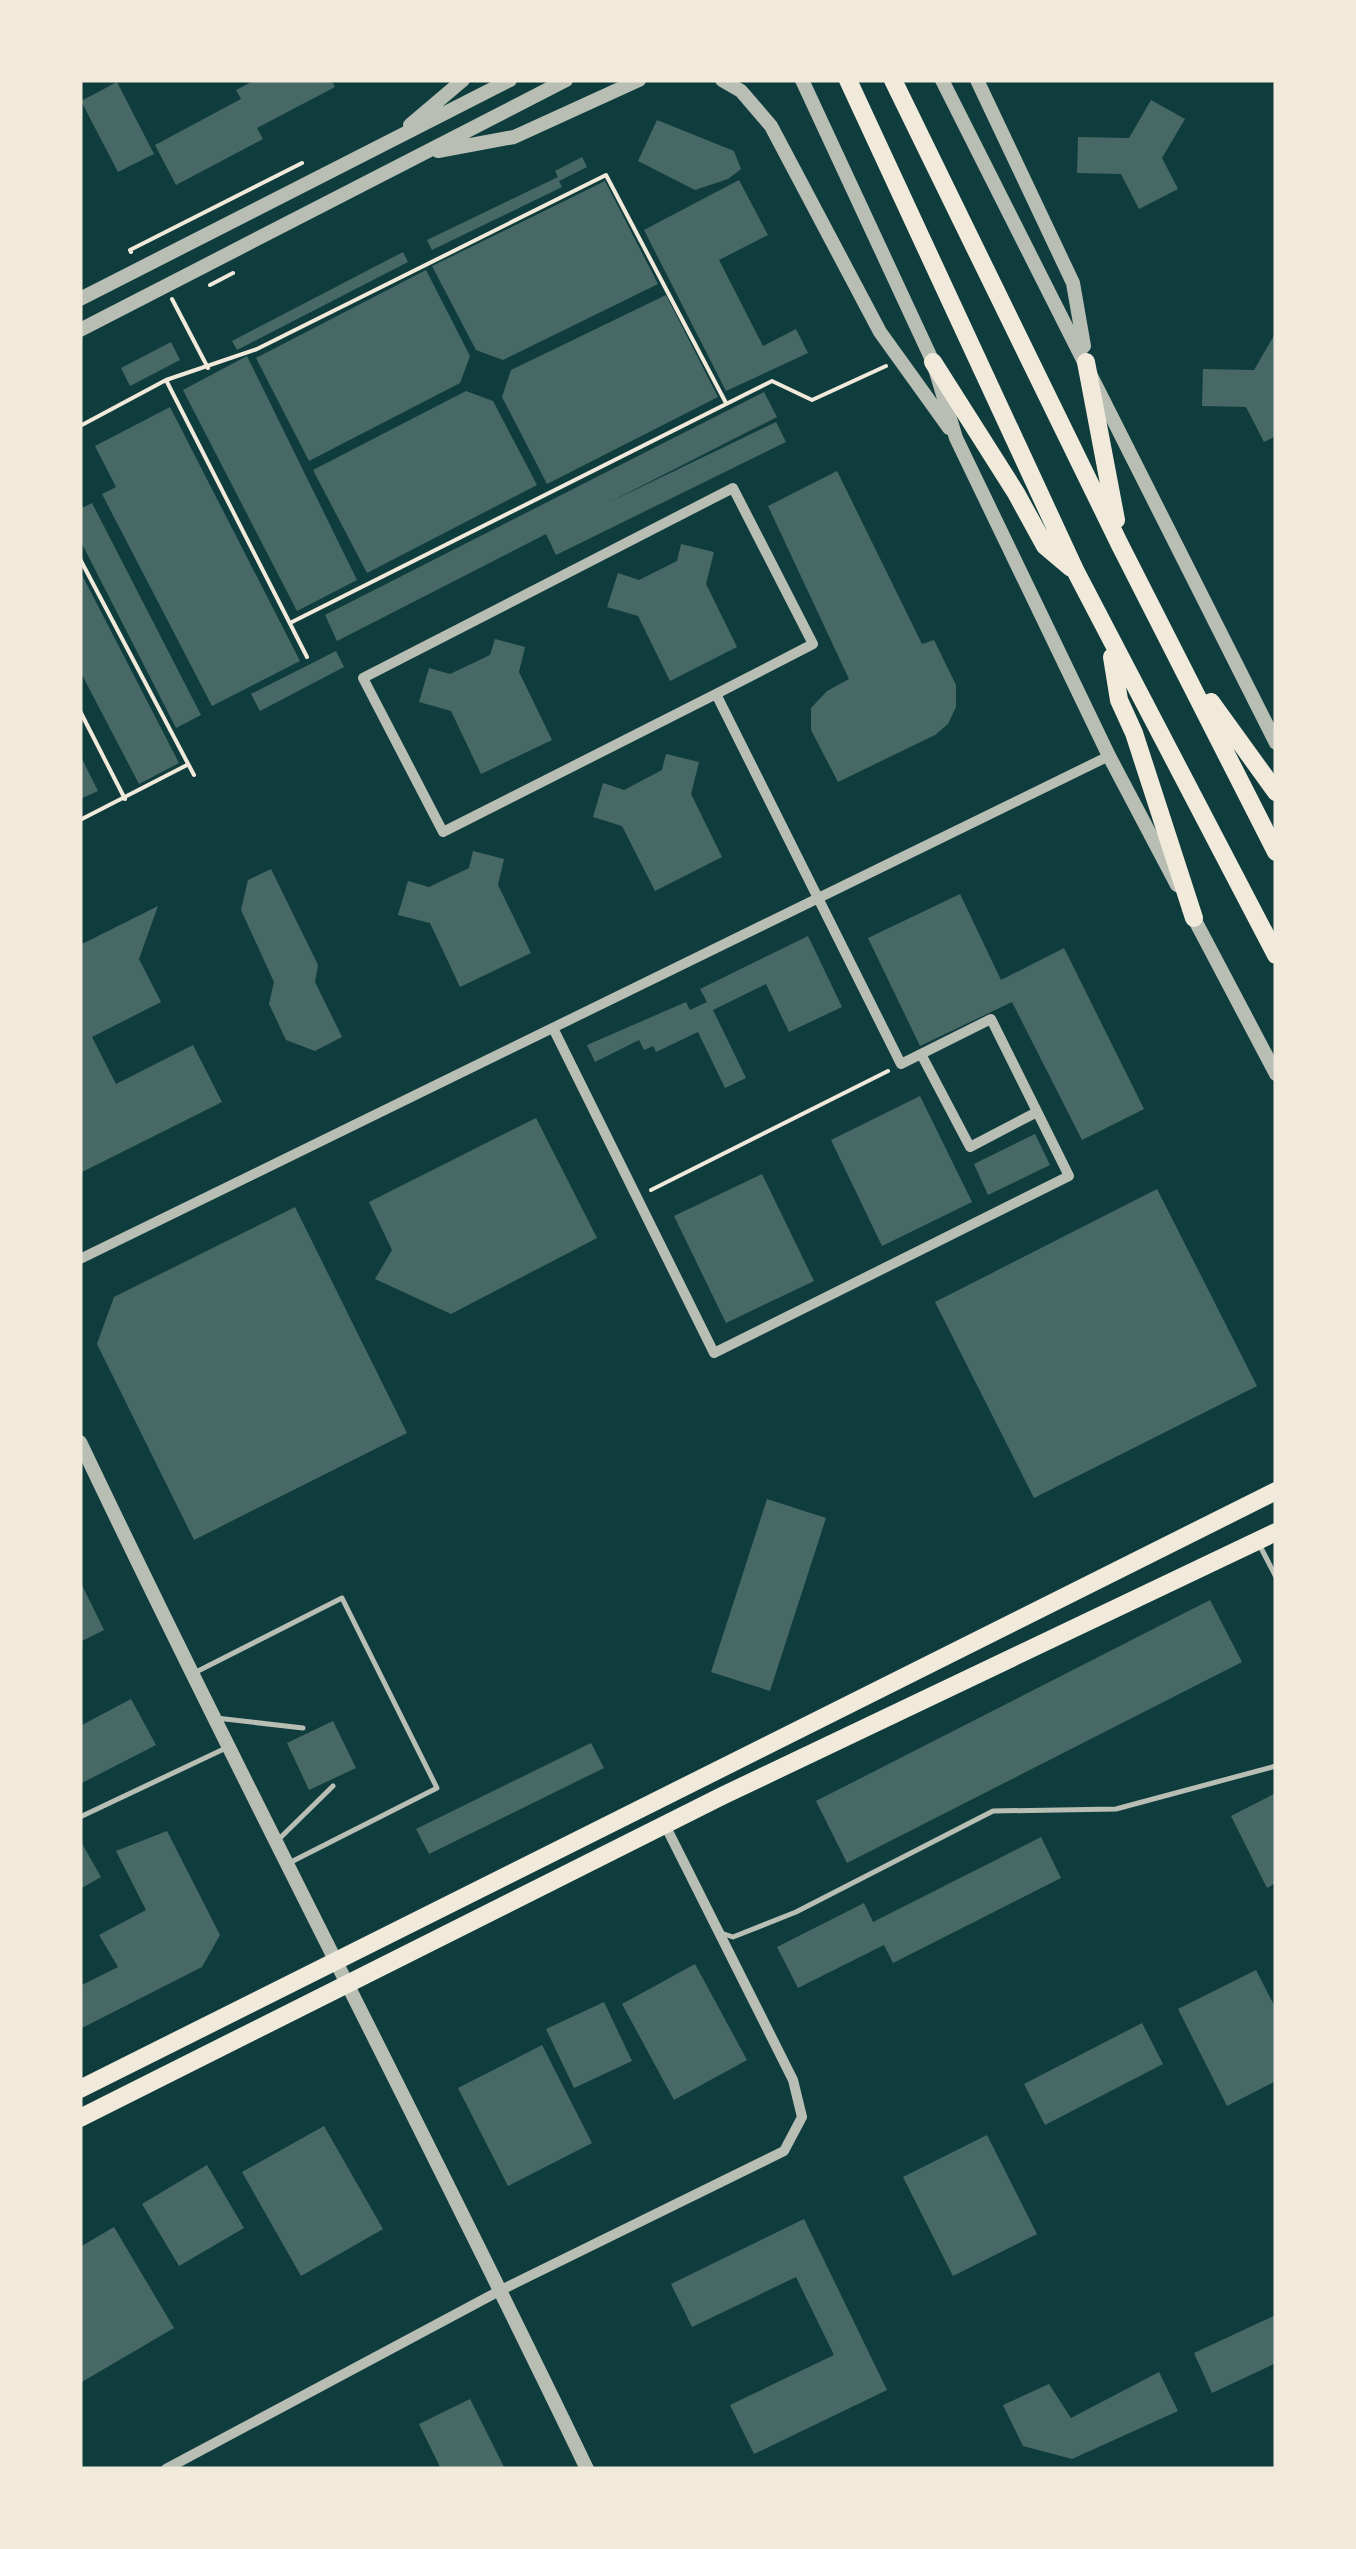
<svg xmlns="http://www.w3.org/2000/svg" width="1356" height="2549" font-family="'Archivo Narrow',sans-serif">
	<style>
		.building { fill: #486865 }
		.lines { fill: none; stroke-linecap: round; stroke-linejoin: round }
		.path { stroke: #f1e9da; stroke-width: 4 }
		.service { stroke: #b8beb3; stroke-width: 5 }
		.minor { stroke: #b8beb3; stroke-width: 10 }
		.tertiary { stroke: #b8beb3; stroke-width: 14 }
		.primary { stroke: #f1e9da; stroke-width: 18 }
		.trunk { stroke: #f1e9da; stroke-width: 18 }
	</style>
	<rect width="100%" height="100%" fill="#0f3d3e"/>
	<path class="building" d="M255,80H331L335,87L257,128L263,139L176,185L155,145L241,99L236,90Z
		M117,82L154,154L118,172L81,101Z
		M1151,100L1185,119L1162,158L1178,189L1139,209L1121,174L1077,173L1078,137L1129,138Z
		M657,120L734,151L741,169L728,179L695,190L638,161Z
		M582,157L587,167L559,181L562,187L432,250L427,240L558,177L555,171Z
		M739,180L768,235L719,260L763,346L796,329L808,353L726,391L644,230Z
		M605,181L658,284L503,360L476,350L432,266Z
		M403,252L408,262L237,350L232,341Z
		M426,270L470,356L460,383L309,461L256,358Z
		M666,295L718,397L547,484L502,397L511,370Z
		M1276,332V436L1264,442L1246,407L1202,406L1203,369L1254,370Z
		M171,342L180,360L130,386L121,368Z
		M247,356L357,580L297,611L183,390Z
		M466,391L493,401L537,485L367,573L313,470Z
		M764,392L777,417L608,503L776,422L786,442L556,555L546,534L337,641L325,615Z
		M170,407L300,661L212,706L102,494L116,487L95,446Z
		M837,471L922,644L934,640L956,685V707L948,724L935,735L838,782L811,730V708L827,691L849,679L768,506Z
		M92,503L201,715L176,728L80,540V509Z
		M681,544L714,552L706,584L737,647L670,681L638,616L607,607L618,573L639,580L677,561Z
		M80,571L179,763L139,784L80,671Z
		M495,639L525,647L519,672L552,740L481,774L451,711L419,702L429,668L450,674L490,655Z
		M336,651L344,667L260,711L251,694Z
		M666,754L699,762L691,794L722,857L655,891L622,826L593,817L603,783L624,790L662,770Z
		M80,755L98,791L80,799Z
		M473,851L504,859L498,885L531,953L460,987L430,923L398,915L408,881L429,887L469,868Z
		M271,869L318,965L315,982L342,1037L315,1051L286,1040L269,1004L274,982L241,910L248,880Z
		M960,894L1001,980L1064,948L1144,1109L1082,1140L1012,1002L920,1046L868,938Z
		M158,906L139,959L161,1002L92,1037L116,1084L193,1045L222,1102L80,1173V945Z
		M808,936L842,1007L789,1032L766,984L713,1010L746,1078L725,1088L698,1032L656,1052L653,1046L644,1050L639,1040L595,1062L587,1045L686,1002L690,1010L707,1002L700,989Z
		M920,1096L972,1202L882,1246L831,1140Z
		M536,1118L597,1238L451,1314L375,1279L392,1250L369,1202Z
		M1035,1134L1050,1165L988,1195L974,1164Z
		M762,1174L814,1281L726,1323L674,1216Z
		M1157,1189L1257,1386L1034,1498L935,1302Z
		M295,1207L407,1433L194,1540L97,1344L114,1297Z
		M767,1499L826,1518L770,1691L711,1672Z
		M80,1581L104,1630L80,1642Z
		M1210,1600L1242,1662L847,1863L816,1801Z
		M131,1699L156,1745L80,1784V1726Z
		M333,1721L356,1768L309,1790L287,1743Z
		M591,1743L604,1768L429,1854L416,1829Z
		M1276,1793V1883L1267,1888L1231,1816Z
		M167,1831L220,1935L202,1967L80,2029V1986L118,1967L99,1935L146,1910L116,1851Z
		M1041,1837L1061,1878L893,1963L884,1945L798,1988L777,1947L864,1903L873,1922Z
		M80,1840L101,1877L80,1889Z
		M695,1964L747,2060L674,2100L622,2004Z
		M1256,1970L1276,2009V2081L1227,2106L1178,2009Z
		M604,2002L632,2061L574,2088L546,2029Z
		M1142,2023L1163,2064L1045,2125L1024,2084Z
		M542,2045L592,2143L508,2186L458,2088Z
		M324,2126L383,2229L301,2276L242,2172Z
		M987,2135L1037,2234L953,2276L903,2177Z
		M207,2165L244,2228L179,2266L142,2204Z
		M804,2219L887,2390L754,2454L730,2405L834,2355L796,2277L692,2327L671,2284Z
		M114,2227L174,2328L80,2383V2247Z
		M1276,2315V2363L1212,2393L1194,2353Z
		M1159,2372L1178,2411L1072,2459L1023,2446L1003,2405L1049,2384L1071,2418Z
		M470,2399L505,2469H441L419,2424Z"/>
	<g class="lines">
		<path class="path" d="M131,252L130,250L302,163
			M210,285L233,273
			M172,299L208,368
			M166,380L307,657
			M80,426L166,380L257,349L606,175L726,403
			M80,559L194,775
			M290,623L772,381L812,400L886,366
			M80,711L125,799
			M80,820L187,765
			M651,1190L888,1071"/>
		<path class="service" d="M1259,1544L1276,1577
			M196,1672L342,1598L437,1788L287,1864
			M216,1718L303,1728
			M80,1817L226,1748
			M278,1840L333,1786
			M721,1933L733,1937L796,1912L993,1811L1116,1809L1276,1766"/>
		<path class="minor" d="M553,1028L714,1353L1069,1176L991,1019L901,1064L716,694L443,832L363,678L733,488L813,644L716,694
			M921,1054L970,1147L1037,1112
			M80,1259L1109,756
			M166,2469L501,2290L784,2151L802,2117L793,2080L665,1825"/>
		<path class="tertiary" d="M722,80L741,91L771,126L880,332L949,428
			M802,80L933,362L956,438L1109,756L1177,885
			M942,80L1276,743
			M977,80L1073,283L1084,346
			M410,125L463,80
			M438,151L514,137L639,80
			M80,299L510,80
			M80,330L566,80
			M1189,909L1276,1074
			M80,1442C244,1787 422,2125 587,2469"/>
		<path class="primary" d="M80,2089L1276,1491
			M80,2118L722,1796L1276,1532"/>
		<path class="trunk" d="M848,80L1076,572L1276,955
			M893,80L1120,545L1276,852
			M933,362L1016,493L1045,546L1071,568
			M1086,362L1116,520
			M1112,657L1119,700L1134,733L1194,918
			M1211,702L1276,792"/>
	</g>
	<rect width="1356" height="2549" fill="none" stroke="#f1e9da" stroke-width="165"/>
</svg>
